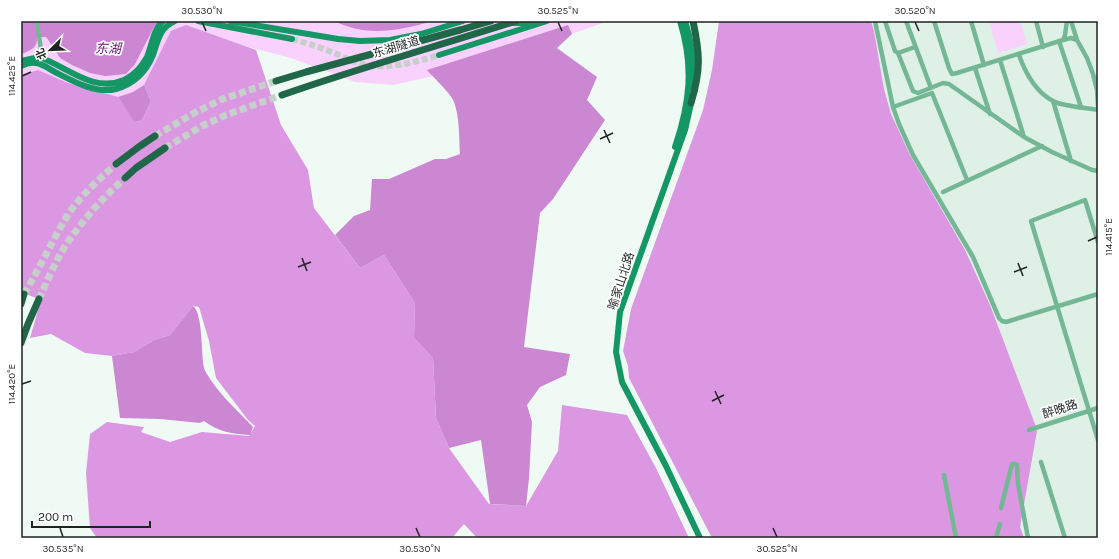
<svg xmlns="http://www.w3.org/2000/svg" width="1119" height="559" font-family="Karla,'Noto Sans SC',sans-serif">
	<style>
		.built { fill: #dff0e6 }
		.green { fill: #f9d1fd }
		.forest { fill: #dc97e3 }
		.water { fill: #cb87d2 }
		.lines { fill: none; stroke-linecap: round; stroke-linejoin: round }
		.secondary-tunnel { stroke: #c6cfca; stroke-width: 6; stroke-dasharray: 6 3; stroke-linecap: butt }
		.trunk-tunnel { stroke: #c6cfca; stroke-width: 7; stroke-dasharray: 7 3.5; stroke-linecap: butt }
		.minor { stroke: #74b794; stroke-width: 4.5 }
		.secondary { stroke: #159665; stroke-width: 6 }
		.trunk { stroke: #206648; stroke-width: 7 }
		.trunk-bridge { stroke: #206648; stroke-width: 7 }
		.ticks { fill: none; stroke: #1f2321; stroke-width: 1.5 }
		.labels { text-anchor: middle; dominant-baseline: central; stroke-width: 3.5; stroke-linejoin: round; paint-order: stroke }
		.street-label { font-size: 12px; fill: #1f2321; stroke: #fff }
		.water-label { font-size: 13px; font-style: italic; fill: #691572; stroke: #fff }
		.neatline { fill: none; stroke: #1f2321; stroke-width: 1.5 }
		.ticks-label { font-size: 10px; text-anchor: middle; fill: #1f2321 }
	</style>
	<rect width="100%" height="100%" fill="#f0faf4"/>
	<path class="built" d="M800,21H1098V538H924Z"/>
	<path class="green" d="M21,21H609L479,66L393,85L355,82L291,58L191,32L139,98L112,104L21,88Z
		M989,21H1020L1027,44L998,53Z"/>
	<path class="forest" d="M719,21H871L874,31L884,89L891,114L910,155L965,250L990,305L1035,424L1037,431L1020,527L1024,538H712L629,378L628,366L623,351L631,309L703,110L712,70Z
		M186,25L256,50L281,125L308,170L314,208L360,268L384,255L415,303L414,338L433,358L436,418L449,448L489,504L526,506L558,451L562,405L627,415L656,468L689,538H477L464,524L452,538H97L90,528L86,473L90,434L107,422L144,427L141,432L170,442L202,432L249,436L255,426L248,420L216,378L209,341L199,307L193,306L170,335L154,340L134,352L112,356L85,353L51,334L30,338L41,300L21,292V75L38,70L68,83L118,97L134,120C137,122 139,122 142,120L151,101L144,85L171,31Z"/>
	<path class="water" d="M21,21H159L153,29L135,64L126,74L105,76L90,73L72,65L60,58L47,38L46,37H37C37,39 37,42 36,44C34,50 26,52 21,54Z
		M334,21H431L430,22C396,31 367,37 334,21Z
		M568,25L572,34L557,48L597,77L587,100L605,120L553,199L540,213L524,347L570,354L566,375L540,387L527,405L532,422L529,478L526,506L490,504L481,440L449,448L436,418L433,358L414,338L415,303L384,255L360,268L335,235L354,216L370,210L372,179H389L435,159H446L460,154C459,138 460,112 452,98C445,88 435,79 427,70Z
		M144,85L151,101L142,120C139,122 137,122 134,121L118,97L133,92Z
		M193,306C203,313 201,354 204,368C205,372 208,375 210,379C222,397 238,411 253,427L250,435C232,434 219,432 204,421L200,423L160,419L120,418L112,356L134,352L154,340L170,335Z"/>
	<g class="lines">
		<path class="secondary-tunnel" d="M292,39C306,43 319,47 332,52C344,57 357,64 370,66C394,68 416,62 439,55"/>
		<path class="trunk-tunnel" d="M155,136L196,112L220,100L276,81
			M165,148L202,126L226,115L282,95
			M24,294C39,269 51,243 66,218C79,197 98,180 116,164
			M39,299C48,279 57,257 70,239C86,216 104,197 125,178"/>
		<path class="minor" d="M37,21L42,58
			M875,21L893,107L899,124L913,155L973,257L999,318L1002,321L1006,322L1098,294
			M885,21L895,51L898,53L913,91L918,93L943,83L949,84L1024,137L1052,152L1092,170L1098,171
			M906,21L931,88
			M934,21L949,68L952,74L957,73L1063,40
			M971,21L984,65
			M1036,21L1043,47
			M1067,21L1065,35L1063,40L1071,38L1077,40
			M1071,21L1077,40L1087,58L1093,74L1097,90L1098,106
			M1059,41L1081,107
			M898,53L915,47
			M1019,55C1025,72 1036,92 1053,101C1061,106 1087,108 1098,110
			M1000,60L1024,137
			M975,68L990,114
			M1053,101L1071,161
			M893,107L932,93L967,180
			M943,192L1042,146
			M1098,242L1085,200L1031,221L1098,440
			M1029,430L1098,408
			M1041,462L1065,538
			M944,475L956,538
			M1001,508L1012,464H1015L1017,465L1018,484L1028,538
			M996,538L1000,524"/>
		<path class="secondary" d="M198,21L292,39
			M230,21L338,39L360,41L390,40L421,34L463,21
			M685,21C692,42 695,66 693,88
			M512,23H533
			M439,55L547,21
			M21,61L35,58H42C68,68 94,93 124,80C135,75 141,67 147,57C152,45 153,30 163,21
			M21,66C26,64 30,62 36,63C43,64 49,69 55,72C73,81 95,94 116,89C133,84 146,72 153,55C158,41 159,28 175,21
			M692,99L685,130L620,312L616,352L622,382L666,466L700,538
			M675,147C690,103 694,66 680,21"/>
		<path class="trunk" d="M460,30L491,21
			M282,95C359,68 438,46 516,21
			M691,103C701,70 700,54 693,21
			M116,164L140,146L155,136
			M125,178L136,168L165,148
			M21,304L24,294
			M21,343L28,324L39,299"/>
		<path class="trunk-bridge" d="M276,81L306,72L460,30"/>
	</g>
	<path class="ticks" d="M202,22L206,31M558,22L562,31M915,22L919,31M22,76L31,72M604,130L610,143M600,139L613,133M1088,241L1097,237M302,258L307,271M1018,263L1023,276M298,267L311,262M1014,272L1027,267M22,384L31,381M715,391L721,404M712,401L724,395M60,528L63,537M416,528L420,537M773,528L777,537"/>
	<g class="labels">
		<g class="street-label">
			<text transform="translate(396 47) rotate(-17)">东湖隧道</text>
			<text transform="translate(621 281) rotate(-72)">喻家山北路</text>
			<text transform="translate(1060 409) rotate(-18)">醉晚路</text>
		</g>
		<g class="water-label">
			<text x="108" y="48">东湖</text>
		</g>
	</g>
	<rect width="1119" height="559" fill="none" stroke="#ffffff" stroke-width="44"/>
	<g transform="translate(50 50) rotate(247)" stroke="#ffffff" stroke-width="3" paint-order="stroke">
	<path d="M0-3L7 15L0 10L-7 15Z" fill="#1f2321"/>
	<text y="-6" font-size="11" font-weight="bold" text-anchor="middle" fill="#1f2321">北</text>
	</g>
	<path d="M32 521v6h118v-6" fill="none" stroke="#1f2321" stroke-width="2"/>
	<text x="38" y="521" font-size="12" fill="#1f2321" stroke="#ffffff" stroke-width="3" paint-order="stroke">200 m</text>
	<rect x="22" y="22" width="1075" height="515" class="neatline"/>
	<g class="ticks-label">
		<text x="202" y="14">30.530°N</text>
		<text x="558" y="14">30.525°N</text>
		<text x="915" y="14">30.520°N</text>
		<text transform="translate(11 76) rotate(-90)" y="4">114.425°E</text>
		<text transform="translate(1108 237) rotate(-90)" y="4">114.415°E</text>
		<text transform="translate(11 384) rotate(-90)" y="4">114.420°E</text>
		<text x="63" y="552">30.535°N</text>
		<text x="420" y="552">30.530°N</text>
		<text x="777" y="552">30.525°N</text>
	</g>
</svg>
